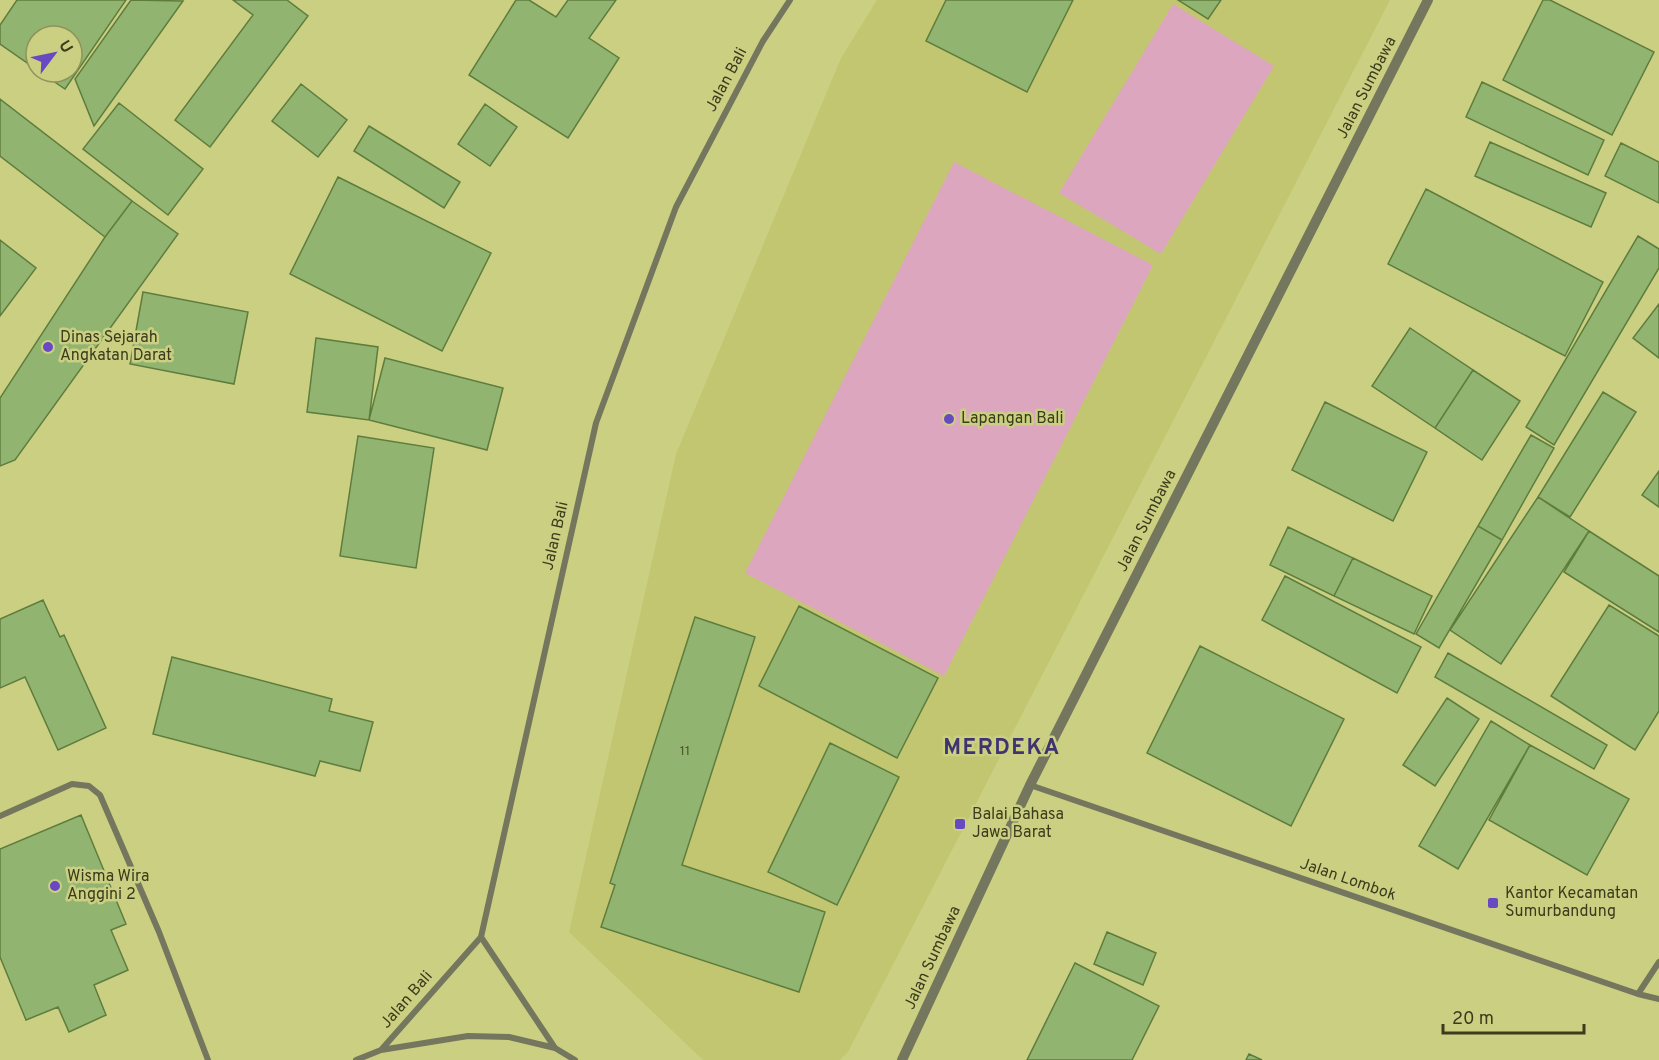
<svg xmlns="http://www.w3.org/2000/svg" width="1659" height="1060" font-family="Overpass,sans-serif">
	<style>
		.built { fill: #c3c670 }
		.garden { fill: #dca6be }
		.building { fill: #92b471; stroke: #5e7d3c; stroke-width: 1.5 }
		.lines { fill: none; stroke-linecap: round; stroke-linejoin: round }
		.minor { stroke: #74765d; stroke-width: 6 }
		.tertiary { stroke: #74765d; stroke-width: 10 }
		.poi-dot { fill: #6849c2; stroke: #cbcf82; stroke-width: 2 }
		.labels { text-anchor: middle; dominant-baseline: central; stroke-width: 5; stroke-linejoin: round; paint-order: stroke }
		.number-label { font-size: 14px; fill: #505a31 }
		.street-label { font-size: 16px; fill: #3a3c1c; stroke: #cbcf82 }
		.poi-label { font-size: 16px; fill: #3a3c1c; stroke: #cbcf82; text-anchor: start }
		.district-label { font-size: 22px; font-weight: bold; letter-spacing: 1.5px; fill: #403470; stroke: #cbcf82 }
	</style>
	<rect width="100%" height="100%" fill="#cbcf82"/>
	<path class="built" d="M877,0H1390L848,1052L840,1060H703L569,932L676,454L841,58Z"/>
	<path class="garden" d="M1173,4L1274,66L1161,254L1059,193Z
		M954,162L1153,265L944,676L745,573Z"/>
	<path class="building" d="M17,0H126L65,89L40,72H72V36H36V69L0,44V25Z
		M131,0L183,1L94,126L75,79Z
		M233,0H287L308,16L210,147L175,120L253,15Z
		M516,0H529L556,17L568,0H616L589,38L619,58L568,138L469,75Z
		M946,0H1073L1027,92L926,41Z
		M1178,0H1221L1208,19Z
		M1543,0H1550L1654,52L1612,135L1503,80Z
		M1482,82L1604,140L1588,175L1466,117Z
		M301,84L347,120L318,157L272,121Z
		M0,99L132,201L105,237L0,156Z
		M119,103L203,169L168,215L83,149Z
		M485,104L517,127L490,166L458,144Z
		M369,126L460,182L444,208L354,151Z
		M1490,142L1606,193L1591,227L1475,176Z
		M1621,143L1659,162V203L1605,176Z
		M338,177L491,253L442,351L290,274Z
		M1426,189L1603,282L1565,356L1388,264Z
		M132,201L178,234L15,460L0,466V398L105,237Z
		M1638,236L1659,249V268L1554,445L1526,427Z
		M0,240L36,268L0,316Z
		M143,292L248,312L234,384L130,364Z
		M1659,304V358L1633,338Z
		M1410,328L1473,370L1435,428L1372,386Z
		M316,338L378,347L369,420L307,412Z
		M385,358L503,388L487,450L369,420Z
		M1473,370L1520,401L1482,460L1435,428Z
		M1603,392L1636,412L1570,517L1538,497Z
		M1325,402L1427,452L1393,521L1292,470Z
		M1531,435L1554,448L1502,540L1478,526Z
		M358,436L434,448L416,568L340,556Z
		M1659,471V507L1642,495Z
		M1538,497L1589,531L1501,664L1450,630Z
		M1478,526L1502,540L1439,648L1416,634Z
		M1288,527L1353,558L1334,596L1270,565Z
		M1589,531L1659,576V632L1564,572Z
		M1353,558L1432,596L1414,634L1334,596Z
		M1285,576L1421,647L1397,693L1262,620Z
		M43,600L60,637L64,635L106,728L58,750L25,677L0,688V619Z
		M1609,605L1659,636V711L1635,750L1551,696Z
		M799,606L938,678L897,758L759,686Z
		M695,617L755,637L682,865L825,912L799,992L601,927L615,885L610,883Z
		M1200,646L1344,719L1291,826L1147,753Z
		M1448,653L1607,745L1594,769L1435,677Z
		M172,657L332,699L329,711L373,722L360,771L320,761L315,776L153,734Z
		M1447,698L1479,719L1435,786L1403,765Z
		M1491,721L1530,745L1458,869L1419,846Z
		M830,743L899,777L837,905L768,872Z
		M1530,745L1629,799L1587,875L1489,820Z
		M81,815L126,924L111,930L128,970L94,985L106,1015L69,1032L58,1007L26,1020L0,957V849Z
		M1107,932L1156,953L1143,985L1094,964Z
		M1075,963L1159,1006L1132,1060H1027Z
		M1249,1054L1262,1060H1246Z"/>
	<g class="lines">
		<path class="minor" d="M1030,785L1638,994L1659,999
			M0,816L72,784L89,786L100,795L159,932L208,1060
			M481,937L555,1048L575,1060
			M1638,994L1659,962
			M381,1050L468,1036L509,1037L555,1048
			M356,1060L381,1050L481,937L596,423L676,207L763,41L790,0"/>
		<path class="tertiary" d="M902,1060L1030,785L1428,0"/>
	</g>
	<g class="poi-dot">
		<circle cx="48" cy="347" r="6"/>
		<circle cx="949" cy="419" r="6"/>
		<rect x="954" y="818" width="12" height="12" rx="3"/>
		<circle cx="55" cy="886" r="6"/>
		<rect x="1487" y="897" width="12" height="12" rx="3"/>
	</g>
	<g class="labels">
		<g class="number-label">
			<text x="685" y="751">11</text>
		</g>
		<g class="street-label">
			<text transform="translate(727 80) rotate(-62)">Jalan Bali</text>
			<text transform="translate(1367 88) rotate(-63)">Jalan Sumbawa</text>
			<text transform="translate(1147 521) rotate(-63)">Jalan Sumbawa</text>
			<text transform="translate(556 536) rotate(-77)">Jalan Bali</text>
			<text transform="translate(1348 880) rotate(19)">Jalan Lombok</text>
			<text transform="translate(933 958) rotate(-65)">Jalan Sumbawa</text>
			<text transform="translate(407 1000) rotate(-49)">Jalan Bali</text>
		</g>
		<g class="poi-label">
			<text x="60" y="338">Dinas Sejarah<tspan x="60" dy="18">Angkatan Darat</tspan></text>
			<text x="961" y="419">Lapangan Bali</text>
			<text x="972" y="815">Balai Bahasa<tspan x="972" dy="18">Jawa Barat</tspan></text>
			<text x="67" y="877">Wisma Wira<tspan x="67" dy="18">Anggini 2</tspan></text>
			<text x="1505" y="894">Kantor Kecamatan<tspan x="1505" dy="18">Sumurbandung</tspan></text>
		</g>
		<g class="district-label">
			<text x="1002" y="748">MERDEKA</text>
		</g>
	</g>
	<g transform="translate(54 54) rotate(58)"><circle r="28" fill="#cbcf82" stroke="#919459" stroke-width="1.5"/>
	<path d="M0-4.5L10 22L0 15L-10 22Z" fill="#6849c2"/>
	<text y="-9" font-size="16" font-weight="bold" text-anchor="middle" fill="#3a3c1c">U</text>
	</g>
	<path d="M1443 1024v9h141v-9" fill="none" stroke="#3a3c1c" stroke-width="3"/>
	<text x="1452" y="1024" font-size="18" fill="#3a3c1c" stroke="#cbcf82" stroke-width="4.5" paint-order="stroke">20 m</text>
</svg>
